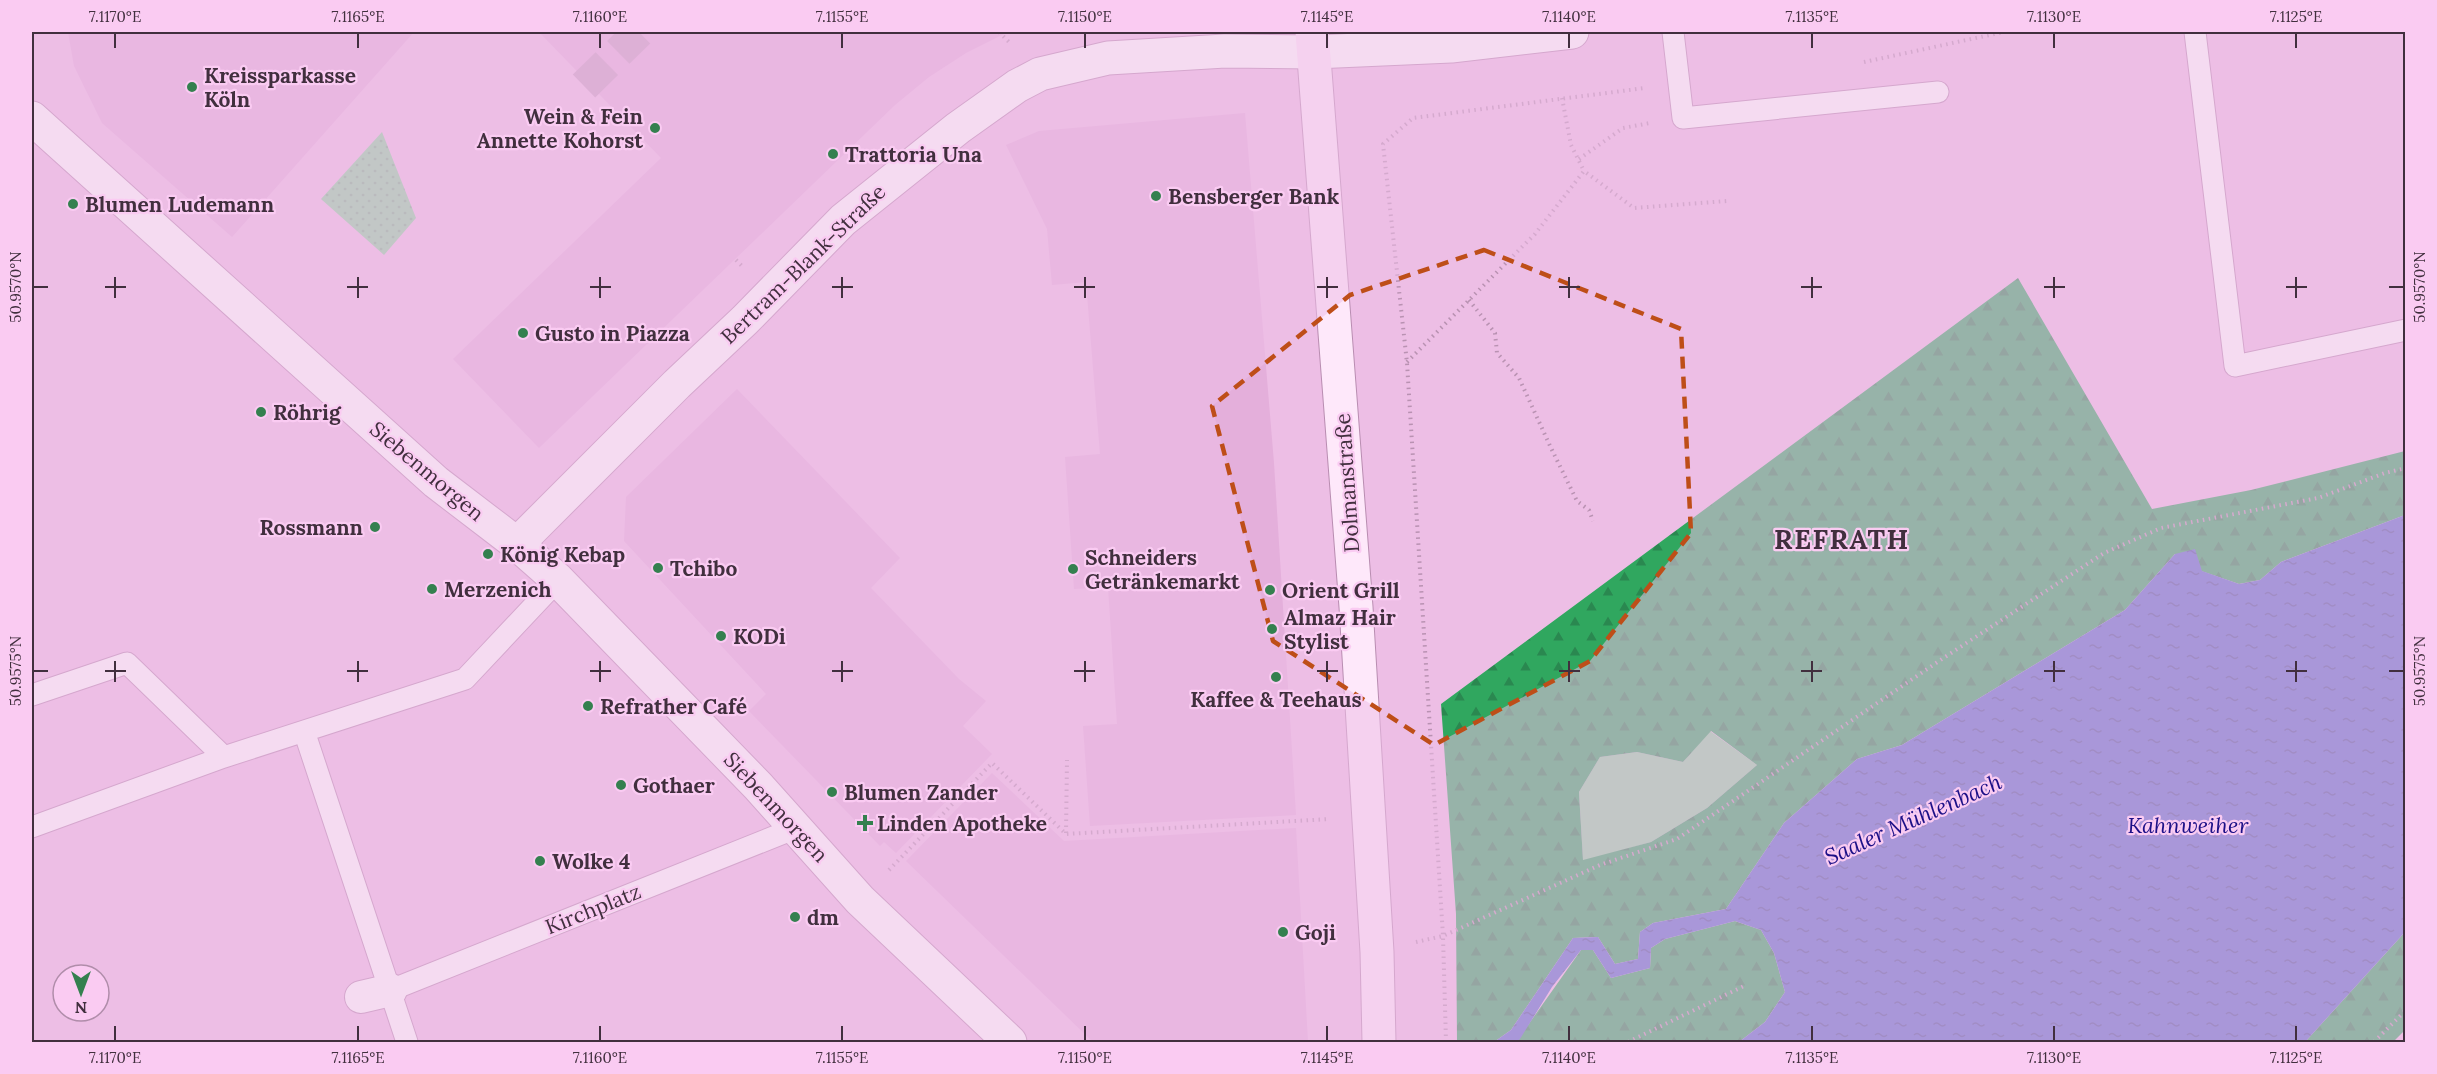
<svg xmlns="http://www.w3.org/2000/svg" width="2437" height="1074" font-family="Lora,serif">
	<style>
		.built { fill: #e4afdb }
		.grass { fill: #8ed3a1 }
		.forest { fill: url(#forest-firs); fill-rule: evenodd }
		.park { fill: url(#park-dots) }
		.water { fill: url(#water-ripples) }
		.lines { fill: none; stroke-linecap: round; stroke-linejoin: round }
		.pedestrian-tunnel { stroke: #cba1c4; stroke-width: 32; stroke-dasharray: 32 16; stroke-linecap: butt }
		.service-casing { stroke: #b98db1; stroke-width: 23 }
		.pedestrian-casing { stroke: #b98db1; stroke-width: 34 }
		.minor-casing { stroke: #b98db1; stroke-width: 35 }
		.secondary-casing { stroke: #b98db1; stroke-width: 35 }
		.path { stroke: #b992b2; stroke-width: 4; stroke-dasharray: 1.5 4.5; stroke-linecap: butt }
		.service { stroke: #fff; stroke-width: 21 }
		.pedestrian { stroke: #fff; stroke-width: 32 }
		.minor { stroke: #fff; stroke-width: 33 }
		.secondary { stroke: #fee8fa; stroke-width: 33 }
		.marked { fill: none; stroke: #be4e18; stroke-width: 4.5; stroke-dasharray: 12 8; stroke-linejoin: round }
		.ticks { fill: none; stroke: #412f3e; stroke-width: 2 }
		.poi-dot { fill: #34804f; stroke: #facbf2; stroke-width: 2 }
		.labels { text-anchor: middle; dominant-baseline: central; stroke-width: 4.5; stroke-linejoin: round; paint-order: stroke }
		.poi-label { font-size: 21px; font-weight: bold; fill: #412f3e; stroke: #facbf2; text-anchor: start }
		.street-label { font-size: 21px; fill: #412f3e; stroke: #facbf2 }
		.water-label { font-size: 22px; font-style: italic; fill: #1c1087; stroke: #facbf2 }
		.district-label { font-size: 27px; font-weight: bold; letter-spacing: 1.5px; fill: #412f3e; stroke: #facbf2 }
		.neatline { fill: none; stroke: #412f3e; stroke-width: 2 }
		.ticks-label { font-size: 15px; text-anchor: middle; fill: #412f3e }
	</style>
	<defs>
		<pattern id="forest-firs" width="22" height="20" patternUnits="userSpaceOnUse" patternTransform="scale(1.5)"><rect width="22" height="20" fill="#30a75f"/><path d="M5 1l3.5 6h-7zM16 11l3.5 6h-7z" fill="#2a8850"/></pattern>
		<pattern id="park-dots" width="8" height="8" patternUnits="userSpaceOnUse" patternTransform="scale(1.5)"><rect width="8" height="8" fill="#8ed3a1"/><path d="M2 2h.1M6 6h.1" fill="none" stroke="#7cb58c" stroke-width="1.8" stroke-linecap="round"/></pattern>
		<pattern id="water-ripples" width="26" height="14" patternUnits="userSpaceOnUse" patternTransform="scale(1.5)"><rect width="26" height="14" fill="#5769c9"/><path d="M2 4q2-2 4 0t4 0M15 11q2-2 4 0t4 0" fill="none" stroke="#46529c"/></pattern>
	</defs>
	<rect width="100%" height="100%" fill="#edbee5"/>
	<path class="built" d="M68,32H414L232,237L102,123L74,66Z
		M539,32H1008L966,53L929,77L895,105L539,448L453,359L661,158Z
		M1245,113L1274,463L1296,815L1090,826L1083,726L1117,724L1108,587L1074,589L1065,457L1100,454L1086,282L1052,285L1047,229L1006,145L1039,131Z
		M737,389L900,558L871,588L959,679L986,701L963,726L992,754L896,853L884,842L880,846L749,711L766,694L624,541L626,497Z
		M992,773L1064,841L1296,828L1308,1042H1093L906,861Z"/>
	<path class="grass" d="M1710,731L1757,765L1707,808L1651,842L1583,861L1579,792L1600,757L1637,752L1683,762Z"/>
	<path class="forest" d="M2018,278L2152,509L2251,490L2405,451V515L2281,562L2260,580L2239,584L2201,571L2175,554L2125,610L1902,745L1857,759L1784,823L1726,909L1653,923L1640,932L1638,959L1615,964L1598,937L1573,938L1511,1030L1494,1042H1457L1456,914L1441,704ZM1711,731L1757,765L1707,808L1651,842L1583,860L1579,792L1600,757L1637,752L1683,762Z
		M1735,921L1761,930L1774,953L1785,992L1765,1022L1739,1042H1516L1581,950H1593L1611,978L1650,968L1651,948L1665,939Z
		M2405,932V1030L2393,1042H2305Z"/>
	<path class="park" d="M382,132L416,218L384,255L321,199Z"/>
	<path class="water" d="M2405,515V932L2305,1042H1739L1765,1022L1785,992L1774,953L1761,930L1735,921L1665,939L1651,948L1650,968L1611,978L1593,950H1581L1552,987L1520,1039L1516,1042H1494L1511,1030L1573,938L1598,937L1615,964L1638,959L1640,932L1653,923L1726,909L1784,823L1857,759L1902,745L2125,610L2175,554L2195,549L2202,571L2239,584L2260,580L2281,562Z"/>
	<g class="lines">
		<path class="pedestrian-tunnel" d="M584,86L639,32"/>
		<defs>
			<path id="service" d="M1673,32L1683,118L1938,92
				M2195,32L2235,366L2406,330
				M32,695L127,663L224,757L32,827
				M307,740L407,1042
				M224,757L465,679L558,580
				M391,990L796,828"/>
			<path id="pedestrian" d="M361,997L391,990"/>
			<path id="minor" d="M32,118L436,482L517,544L558,580L758,786L860,900L1010,1042
				M517,544L677,384L745,320L843,220L958,128L1017,86L1040,74L1108,58L1225,51L1314,52L1451,46L1572,32"/>
			<path id="secondary" d="M1312,32L1356,607L1377,952L1379,1042"/>
		</defs>
		<use href="#service" class="service-casing"/>
		<use href="#pedestrian" class="pedestrian-casing"/>
		<use href="#minor" class="minor-casing"/>
		<use href="#secondary" class="secondary-casing"/>
		<path class="path" d="M999,32L1011,44
			M1864,62L2004,32
			M1562,98L1571,145L1584,171
			M1579,159L1623,128L1650,123
			M736,260L742,266
			M1469,300L1495,333L1497,353L1519,378L1551,448L1577,501L1589,510L1593,521
			M1407,362L1535,234L1584,171L1634,208L1727,201
			M1066,833L1067,760
			M889,870L992,763L1066,834L1330,819
			M1416,942L1443,936L1600,865L1677,839L1942,659L2104,553L2161,528L2318,498L2385,473L2406,468
			M1446,1042L1443,936L1407,363L1383,144L1413,118L1645,88
			M1628,1042L1744,986
			M2374,1042L2406,1010"/>
		<use href="#service" class="service"/>
		<use href="#pedestrian" class="pedestrian"/>
		<use href="#minor" class="minor"/>
		<use href="#secondary" class="secondary"/>
	</g>
	<path d="M0 0H2437V1074H0ZM1484,250L1681,329L1691,533L1590,661L1434,745L1273,641L1212,406L1350,295Z" fill="#edbee5" fill-opacity=".55" fill-rule="evenodd"/>
	<path class="marked" d="M1484,250L1681,329L1691,533L1590,661L1434,745L1273,641L1212,406L1350,295Z"/>
	<path class="ticks" d="M115,33V48M358,33V48M600,33V48M842,33V48M1085,33V48M1327,33V48M1569,33V48M1812,33V48M2054,33V48M2296,33V48M115,277V298M358,277V298M600,277V298M842,277V298M1085,277V298M1327,277V298M1569,277V298M1812,277V298M2054,277V298M2296,277V298M33,287H48M105,287H126M347,287H368M590,287H611M832,287H853M1074,287H1095M1317,287H1338M1559,287H1580M1801,287H1822M2044,287H2065M2286,287H2307M2389,287H2404M115,661V682M358,661V682M600,661V682M842,661V682M1085,661V682M1327,661V682M1569,661V682M1812,661V682M2054,661V682M2296,661V682M33,671H48M105,671H126M347,671H368M590,671H611M832,671H853M1074,671H1095M1317,671H1338M1559,671H1580M1801,671H1822M2044,671H2065M2286,671H2307M2389,671H2404M115,1026V1041M358,1026V1041M600,1026V1041M842,1026V1041M1085,1026V1041M1327,1026V1041M1569,1026V1041M1812,1026V1041M2054,1026V1041M2296,1026V1041"/>
	<g class="poi-dot">
		<circle cx="192" cy="87" r="6"/>
		<circle cx="655" cy="128" r="6"/>
		<circle cx="833" cy="154" r="6"/>
		<circle cx="1156" cy="196" r="6"/>
		<circle cx="73" cy="204" r="6"/>
		<circle cx="523" cy="333" r="6"/>
		<circle cx="261" cy="412" r="6"/>
		<circle cx="375" cy="527" r="6"/>
		<circle cx="488" cy="554" r="6"/>
		<circle cx="658" cy="568" r="6"/>
		<circle cx="1073" cy="569" r="6"/>
		<circle cx="432" cy="589" r="6"/>
		<circle cx="1270" cy="590" r="6"/>
		<circle cx="1272" cy="629" r="6"/>
		<circle cx="721" cy="636" r="6"/>
		<circle cx="1276" cy="677" r="6"/>
		<circle cx="588" cy="706" r="6"/>
		<circle cx="621" cy="785" r="6"/>
		<circle cx="832" cy="792" r="6"/>
		<path d="M862 814h6v6h6v6h-6v6h-6v-6h-6v-6h6z"/>
		<circle cx="540" cy="861" r="6"/>
		<circle cx="795" cy="917" r="6"/>
		<circle cx="1283" cy="932" r="6"/>
	</g>
	<g class="labels">
		<g class="poi-label">
			<text x="204" y="75">Kreissparkasse<tspan x="204" dy="24">Köln</tspan></text>
			<text x="643" y="116" text-anchor="end">Wein &amp; Fein<tspan x="643" dy="24">Annette Kohorst</tspan></text>
			<text x="845" y="154">Trattoria Una</text>
			<text x="1168" y="196">Bensberger Bank</text>
			<text x="85" y="204">Blumen Ludemann</text>
			<text x="535" y="333">Gusto in Piazza</text>
			<text x="273" y="412">Röhrig</text>
			<text x="363" y="527" text-anchor="end">Rossmann</text>
			<text x="500" y="554">König Kebap</text>
			<text x="1085" y="557">Schneiders<tspan x="1085" dy="24">Getränkemarkt</tspan></text>
			<text x="670" y="568">Tchibo</text>
			<text x="444" y="589">Merzenich</text>
			<text x="1282" y="590">Orient Grill</text>
			<text x="1284" y="617">Almaz Hair<tspan x="1284" dy="24">Stylist</tspan></text>
			<text x="733" y="636">KODi</text>
			<text x="1276" y="699" text-anchor="middle">Kaffee &amp; Teehaus</text>
			<text x="600" y="706">Refrather Café</text>
			<text x="633" y="785">Gothaer</text>
			<text x="844" y="792">Blumen Zander</text>
			<text x="877" y="823">Linden Apotheke</text>
			<text x="552" y="861">Wolke 4</text>
			<text x="807" y="917">dm</text>
			<text x="1295" y="932">Goji</text>
		</g>
		<g class="street-label">
			<text transform="translate(803 264) rotate(-44)">Bertram-Blank-Straße</text>
			<text transform="translate(427 471) rotate(40)">Siebenmorgen</text>
			<text transform="translate(1347 483) rotate(-94)">Dolmanstraße</text>
			<text transform="translate(776 807) rotate(47)">Siebenmorgen</text>
			<text transform="translate(593 909) rotate(-22)">Kirchplatz</text>
		</g>
		<g class="water-label">
			<text transform="translate(1913 819) rotate(-24)">Saaler Mühlenbach</text>
			<text x="2188" y="825">Kahnweiher</text>
		</g>
		<g class="district-label">
			<text x="1842" y="539">REFRATH</text>
		</g>
	</g>
	<rect width="2437" height="1074" fill="none" stroke="#facbf2" stroke-width="66"/>
	<g transform="translate(81 993) rotate(180)"><circle r="28" fill="#facbf2" stroke="#b08daa" stroke-width="1.5"/>
	<path d="M0-4.5L10 22L0 15L-10 22Z" fill="#34804f"/>
	<text y="-9" font-size="16" font-weight="bold" text-anchor="middle" fill="#412f3e">N</text>
	</g>
	<rect x="33" y="33" width="2371" height="1008" class="neatline"/>
	<g class="ticks-label">
		<text x="115" y="22">7.1170°E</text>
		<text x="358" y="22">7.1165°E</text>
		<text x="600" y="22">7.1160°E</text>
		<text x="842" y="22">7.1155°E</text>
		<text x="1085" y="22">7.1150°E</text>
		<text x="1327" y="22">7.1145°E</text>
		<text x="1569" y="22">7.1140°E</text>
		<text x="1812" y="22">7.1135°E</text>
		<text x="2054" y="22">7.1130°E</text>
		<text x="2296" y="22">7.1125°E</text>
		<text transform="translate(2420 287) rotate(-90)" y="5">50.9570°N</text>
		<text transform="translate(16 287) rotate(-90)" y="5">50.9570°N</text>
		<text transform="translate(2420 671) rotate(-90)" y="5">50.9575°N</text>
		<text transform="translate(16 671) rotate(-90)" y="5">50.9575°N</text>
		<text x="115" y="1063">7.1170°E</text>
		<text x="358" y="1063">7.1165°E</text>
		<text x="600" y="1063">7.1160°E</text>
		<text x="842" y="1063">7.1155°E</text>
		<text x="1085" y="1063">7.1150°E</text>
		<text x="1327" y="1063">7.1145°E</text>
		<text x="1569" y="1063">7.1140°E</text>
		<text x="1812" y="1063">7.1135°E</text>
		<text x="2054" y="1063">7.1130°E</text>
		<text x="2296" y="1063">7.1125°E</text>
	</g>
</svg>
